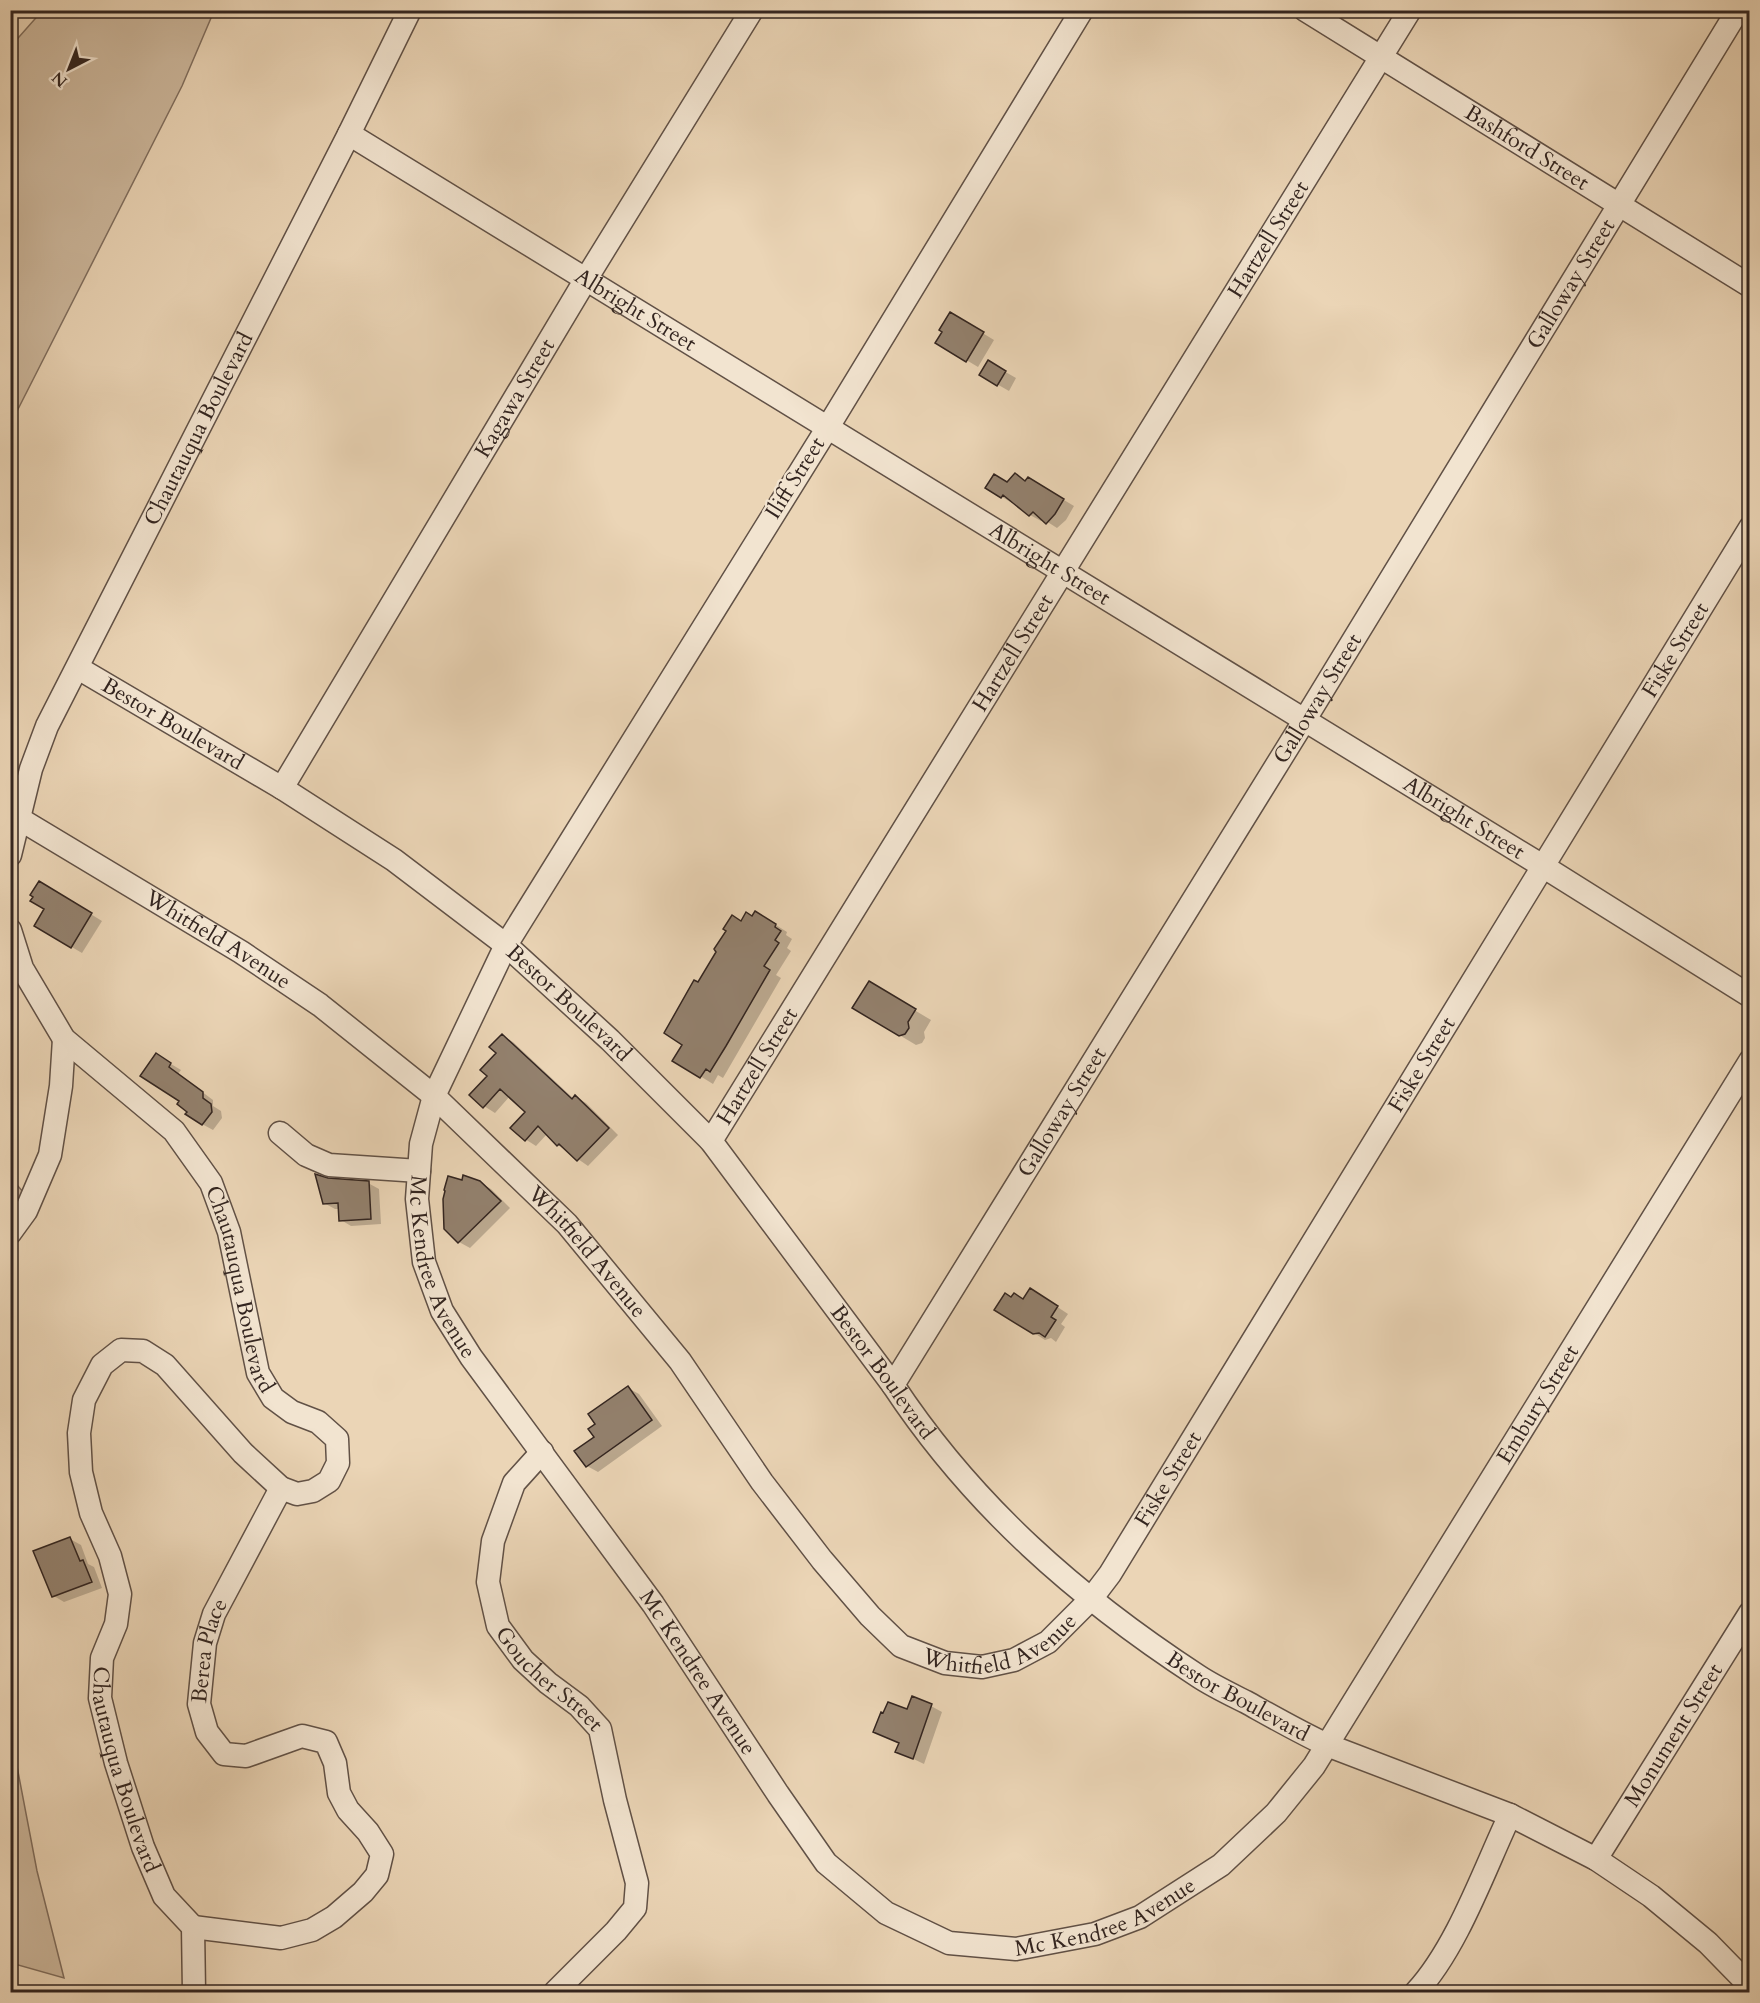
<svg xmlns="http://www.w3.org/2000/svg" width="1760" height="2003" font-family="Cardo,serif">
	<style>
		.green { fill: #ccb79c; stroke: #806e5e; stroke-width: 1.5 }
		.shadow { fill: #0003 }
		.building { fill: #93816e; stroke: #332520; stroke-width: 1.5 }
		.lines { fill: none; stroke-linecap: round; stroke-linejoin: round }
		.minor-casing { stroke: #615146; stroke-width: 25 }
		.minor { stroke: #f2e4d0; stroke-width: 22 }
		.labels { text-anchor: middle; dominant-baseline: central; stroke-width: 4.5; stroke-linejoin: round; paint-order: stroke }
		.street-label { font-size: 22px; fill: #332520; stroke: #f2e4d0 }
	</style>
	<rect width="100%" height="100%" fill="#ebd5b6"/>
	<filter id="stains"><feTurbulence type="fractalNoise" baseFrequency=".00333" numOctaves="4"/><feColorMatrix values="0 0 0 0 .2 0 0 0 0 .09 0 0 0 0 .02 0 0 0 .5 -.17"/></filter>
	<radialGradient id="worn" r=".72"><stop offset=".6" stop-color="#630" stop-opacity="0"/><stop offset="1" stop-color="#630" stop-opacity=".3"/></radialGradient>
	<path class="green" d="M42,11H214L182,86L11,423V46Z
		M11,1178L24,1193L11,1217Z
		M11,1735L37,1871L64,1978L11,1963Z"/>
	<path class="shadow" d="M951,314L994,340L978,367L938,343Z
		M988,362L1016,378L1009,391L981,375Z
		M1015,475L1026,481L1029,479L1074,506L1066,520L1057,528L1043,519L1041,521L1030,515L1013,501L1012,503L1002,497L1008,483Z
		M40,883L102,921L82,953L36,926L46,909Z
		M752,918L768,920L787,932L786,935L792,939L787,948L791,951L776,975L781,978L723,1078L718,1075L713,1084L674,1060L684,1044L698,984L742,923Z
		M10,973L14,991L10,992Z
		M869,983L931,1020L924,1032L925,1038L922,1043L916,1045L854,1008Z
		M502,1036L513,1042L574,1099L576,1097L586,1103L618,1135L588,1166L558,1145L547,1134L536,1146L525,1139L527,1111L510,1096L495,1113L484,1106L489,1076L498,1053Z
		M156,1055L181,1070L178,1074L213,1100V1106L221,1111L222,1118L213,1130L202,1124L189,1112Z
		M328,1180L368,1183L379,1189L381,1224L351,1226L341,1220L340,1209H335L324,1203Z
		M463,1182H479L491,1189L510,1208L470,1248L459,1242L446,1229Z
		M1041,1296L1068,1314L1061,1324L1065,1327L1056,1342L1051,1338L1045,1340L1034,1333L1012,1299L1024,1301Z
		M628,1388L639,1394L662,1426L598,1472L587,1466L596,1437Z
		M70,1539L81,1545L88,1564L94,1567L102,1588L64,1602L54,1596Z
		M931,1706L942,1712L924,1764L897,1751L900,1744L875,1732L884,1715Z"/>
	<path class="building" d="M950,312L984,332L966,362L935,343L942,332L939,330Z
		M988,360L1006,371L997,386L979,375Z
		M1015,473L1025,481L1028,477L1064,499L1055,514L1046,524L1033,512L1029,516L1024,512L1003,495L1001,498L985,488L994,474L1007,482Z
		M39,881L92,913L71,948L34,926L44,909L30,901L33,897L30,895Z
		M755,911L776,924L775,927L781,931L775,940L779,943L764,966L770,970L726,1046L710,1072L706,1069L700,1078L672,1061L682,1045L664,1033L694,980L698,982L716,952L714,949L726,931L723,929L732,915L741,921L746,912L752,916Z
		M869,981L916,1009L908,1022L909,1028L905,1034L899,1036L852,1008Z
		M502,1034L572,1099L575,1095L609,1128L577,1161L559,1144L557,1146L538,1126L525,1141L510,1128L525,1112L500,1089L483,1108L469,1095L487,1076L480,1070L496,1053L489,1047Z
		M156,1053L171,1063L169,1067L203,1092V1098L211,1104L212,1112L202,1125L185,1114L187,1112L177,1104L179,1101L140,1076Z
		M315,1174L328,1178L369,1181L371,1219L339,1221L338,1203L323,1204Z
		M463,1175L480,1181L501,1201L458,1243L444,1229L443,1199L445,1191L444,1190L448,1176L462,1180Z
		M1030,1288L1058,1306L1051,1317L1056,1320L1045,1337L1039,1333L1033,1334L994,1310L1005,1293L1011,1297L1014,1293L1023,1299Z
		M628,1386L652,1420L586,1467L574,1451L594,1437L588,1429L595,1424L588,1414Z
		M70,1537L80,1561L83,1560L92,1582L52,1597L33,1551Z
		M912,1696L932,1704L913,1759L895,1752L899,1743L873,1732L881,1712L883,1713L888,1702L907,1709Z"/>
	<g class="lines">
		<defs>
			<g id="minor">
				<path id="s1" d="M1082,10L828,427L506,945L434,1096L421,1144L417,1199L424,1262L442,1311L471,1357L653,1604L778,1794L826,1863L886,1913L949,1943L1016,1949L1095,1934L1140,1917L1221,1865L1276,1813L1314,1766L1750,1061"/>
				<path id="s2" d="M1305,10L1750,286"/>
				<path id="s3" d="M349,134L1541,865L1750,996"/>
				<path id="s4" d="M78,668L282,788L394,860L506,945L610,1040L711,1141L893,1385C973,1506 1077,1597 1198,1676C1213,1686 1230,1694 1246,1702C1273,1717 1299,1732 1327,1745L1510,1815L1596,1859L1651,1896L1708,1943L1750,1986"/>
				<path id="s5" d="M282,788L586,279L752,10"/>
				<path id="s6" d="M18,818L241,952L320,1005L434,1096L567,1224L680,1361L762,1482L822,1560L870,1616L901,1646L945,1663L982,1667L1014,1660L1048,1642L1091,1599L1110,1574L1750,528"/>
				<path id="s7" d="M10,855L31,769L47,726L349,134L410,10"/>
				<path id="s8" d="M10,930L22,968L64,1039L174,1131L211,1183L229,1232L258,1373L273,1398L292,1412L318,1422L337,1439L338,1463L329,1481L313,1491L297,1494L281,1488L243,1453L165,1365L143,1351L121,1350L102,1365L84,1400L79,1433L81,1472L91,1513L110,1556L120,1594L116,1624L102,1658L100,1698L116,1763L143,1847L164,1896L193,1927L194,1992"/>
				<path d="M280,1133L306,1155L329,1165L419,1171"/>
				<path id="s9" d="M711,1141L1410,10"/>
				<path d="M10,1233L26,1211L50,1155L61,1086L64,1039"/>
				<path id="s10" d="M893,1385L1304,721L1738,10"/>
				<path id="s11" d="M542,1452L514,1483L493,1541L488,1582L498,1626L523,1660L548,1683L579,1706L600,1729L615,1800L637,1883L635,1908L616,1931L555,1992"/>
				<path id="s12" d="M1596,1859L1750,1613"/>
				<path id="s13" d="M193,1927L281,1938L312,1930L334,1917L363,1892L377,1875L382,1854L368,1832L348,1810L339,1793L335,1763L326,1742L302,1736L246,1756L224,1754L207,1732L199,1704L205,1643L214,1614L281,1488"/>
				<path d="M1416,1992C1457,1948 1484,1870 1510,1815"/>
			</g>
		</defs>
		<use href="#minor" class="minor-casing"/>
		<use href="#minor" class="minor"/>
	</g>
	<g class="labels">
		<g class="street-label">
			<text stroke="none"><textPath href="#s2" startOffset="261">Bashford Street</textPath></text>
			<text stroke="none"><textPath href="#s9" startOffset="1060">Hartzell Street</textPath></text>
			<text stroke="none"><textPath href="#s10" startOffset="1293">Galloway Street</textPath></text>
			<text stroke="none"><textPath href="#s3" startOffset="336">Albright Street</textPath></text>
			<text stroke="none"><textPath href="#s5" startOffset="454">Kagawa Street</textPath></text>
			<text stroke="none"><textPath href="#s7" startOffset="468">Chautauqua Boulevard</textPath></text>
			<text transform="translate(795 478) rotate(-58)">Iliff Street</text>
			<text stroke="none"><textPath href="#s3" startOffset="822">Albright Street</textPath></text>
			<text stroke="none"><textPath href="#s6" startOffset="2556">Fiske Street</textPath></text>
			<text stroke="none"><textPath href="#s9" startOffset="574">Hartzell Street</textPath></text>
			<text stroke="none"><textPath href="#s10" startOffset="807">Galloway Street</textPath></text>
			<text stroke="none"><textPath href="#s4" startOffset="110">Bestor Boulevard</textPath></text>
			<text stroke="none"><textPath href="#s3" startOffset="1308">Albright Street</textPath></text>
			<text stroke="none"><textPath href="#s6" startOffset="234">Whitfield Avenue</textPath></text>
			<text stroke="none"><textPath href="#s4" startOffset="596">Bestor Boulevard</textPath></text>
			<text stroke="none"><textPath href="#s6" startOffset="2070">Fiske Street</textPath></text>
			<text stroke="none"><textPath href="#s9" startOffset="88">Hartzell Street</textPath></text>
			<text stroke="none"><textPath href="#s10" startOffset="321">Galloway Street</textPath></text>
			<text stroke="none"><textPath href="#s6" startOffset="720">Whitfield Avenue</textPath></text>
			<text stroke="none"><textPath href="#s1" startOffset="1443">Mc Kendree Avenue</textPath></text>
			<text stroke="none"><textPath href="#s8" startOffset="440">Chautauqua Boulevard</textPath></text>
			<text stroke="none"><textPath href="#s4" startOffset="1082">Bestor Boulevard</textPath></text>
			<text stroke="none"><textPath href="#s1" startOffset="3160">Embury Street</textPath></text>
			<text stroke="none"><textPath href="#s6" startOffset="1584">Fiske Street</textPath></text>
			<text stroke="none"><textPath href="#s6" startOffset="1332">Whitfield Avenue</textPath></text>
			<text stroke="none"><textPath href="#s13" startOffset="574">Berea Place</textPath></text>
			<text stroke="none"><textPath href="#s1" startOffset="1929">Mc Kendree Avenue</textPath></text>
			<text stroke="none"><textPath href="#s11" startOffset="264">Goucher Street</textPath></text>
			<text stroke="none"><textPath href="#s4" startOffset="1568">Bestor Boulevard</textPath></text>
			<text stroke="none"><textPath href="#s12" startOffset="146">Monument Street</textPath></text>
			<text stroke="none"><textPath href="#s8" startOffset="1392">Chautauqua Boulevard</textPath></text>
			<text stroke="none"><textPath href="#s1" startOffset="2469">Mc Kendree Avenue</textPath></text>
		</g>
	</g>
	<rect width="1760" height="2003" fill="none" stroke="#ebd5b6" stroke-width="36"/>
	<rect x="12" y="12" width="1736" height="1979" fill="none" stroke="#332520" stroke-width="3"/>
	<rect x="18" y="18" width="1724" height="1967" fill="none" stroke="#332520" stroke-width="1.5"/>
	<g transform="translate(69 69) rotate(222)" stroke="#f2e4d0" stroke-width="4.5" paint-order="stroke">
	<path d="M0-4.5L10 22L0 15L-10 22Z" fill="#332520"/>
	<text y="-9" font-size="16" font-weight="bold" text-anchor="middle" fill="#332520">N</text>
	</g>
	<rect width="100%" height="100%" filter="url(#stains)"/>
	<rect width="100%" height="100%" fill="url(#worn)"/>
</svg>
